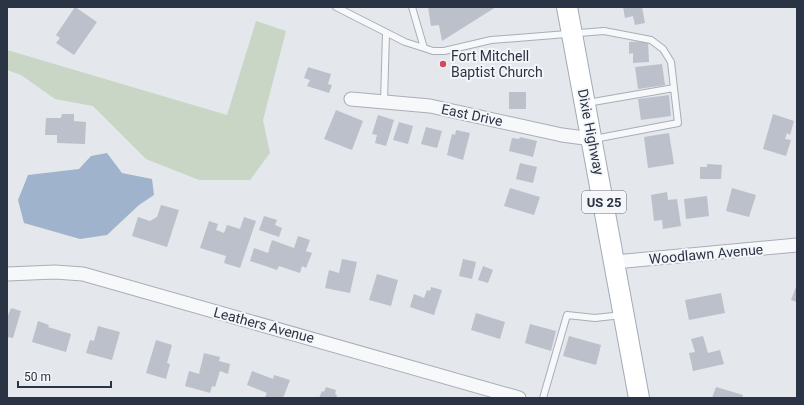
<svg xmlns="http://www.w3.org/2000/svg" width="804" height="405" font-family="Roboto,sans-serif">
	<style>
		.green { fill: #c9d6c5 }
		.water { fill: #9fb4cc }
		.building { fill: #bbc0ca }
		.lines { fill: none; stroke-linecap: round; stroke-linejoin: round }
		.service-casing { stroke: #a9aeb7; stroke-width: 8 }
		.minor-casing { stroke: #a9aeb7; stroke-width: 15 }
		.primary-casing { stroke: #a3abb8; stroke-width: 22 }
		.service { stroke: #f7f8fa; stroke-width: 6 }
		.minor { stroke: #f7f8fa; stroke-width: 13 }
		.primary { stroke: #fff; stroke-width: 20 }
		.poi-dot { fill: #d1495b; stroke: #f4f6f9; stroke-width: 1.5 }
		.labels { text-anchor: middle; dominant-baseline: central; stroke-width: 4; stroke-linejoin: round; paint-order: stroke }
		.shield { fill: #f4f6f9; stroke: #676e7b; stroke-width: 1 }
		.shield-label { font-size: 13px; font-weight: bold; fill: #2b3445 }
		.poi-label { font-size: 14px; fill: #2b3445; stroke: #f4f6f9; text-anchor: start }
		.street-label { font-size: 14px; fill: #2b3445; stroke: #f4f6f9 }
	</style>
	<rect width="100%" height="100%" fill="#e4e7ec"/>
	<path class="green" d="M256,21L286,31L263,120L270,153L250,180H199L146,159L93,106L55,99L21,75L7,70V50L227,115Z"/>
	<path class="water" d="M107,153L122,173L152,179L154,195L139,205L107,235L80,239L24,223L18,200L28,175L79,169L91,156Z"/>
	<path class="building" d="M75,7L97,22L74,55L56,43L60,38L56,35Z
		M428,7H496L442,41L439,25L431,26Z
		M623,7H642L645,23L635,25L633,16L625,18Z
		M648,41L649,62L633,63V53L629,54V42Z
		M662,64L665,85L638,89L635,67Z
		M308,67L331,74L328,84L332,85L329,93L307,86L310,80L304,78Z
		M509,92H526V109H509Z
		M669,95L671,116L641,120L638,99Z
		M336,110L363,121L352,150L324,139Z
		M62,114H74V121L86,122L85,144L57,143V135H45L46,118H61Z
		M773,114L794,121L790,135L787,133L785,139L791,140L786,156L763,149Z
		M378,115L394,120L386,146L375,143L377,135L372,134Z
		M399,122L413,126L408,144L393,140Z
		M426,127L442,131L437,148L421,144Z
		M456,130L470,133L463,160L447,155L452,134L455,135Z
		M669,133L674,164L648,168L644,137Z
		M520,137L537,141L533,157L509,151L512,138L519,139Z
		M520,163L537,167L533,183L516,179Z
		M707,164L722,165L721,179H700V167H707Z
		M510,188L540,197L534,215L504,206Z
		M732,188L756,195L749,217L726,211Z
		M667,192L668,200L677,199L681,226L663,229L662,220L654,221L651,195Z
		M707,196L709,216L686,219L684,199Z
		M161,205L179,210L167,247L132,236L138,217L150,221L157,217Z
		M264,216L277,220L275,225L282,228L279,237L259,230Z
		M244,217L256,221L240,268L224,263L226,256L200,248L209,221L218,224L216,230L224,233L227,225L240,229Z
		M298,236L310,240L306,251L312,253L306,268L302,266L300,273L279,266L277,270L250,261L254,248L268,253L272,240L294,248Z
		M342,259L357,262L350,293L325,288L329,270L339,273Z
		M463,259L476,262L472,279L459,276Z
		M483,266L493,270L488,283L478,280Z
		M377,274L398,280L391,306L369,300Z
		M797,284V302L791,300Z
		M431,287L442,290L434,315L410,307L414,294L424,298L427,290L430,291Z
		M721,293L725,313L689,320L685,300Z
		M11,308L21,311L13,338L7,337V318Z
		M476,313L505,322L500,339L471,330Z
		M38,321L49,325L48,327L71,334L66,352L32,342Z
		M530,324L556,331L551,351L525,343Z
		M98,326L120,332L112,360L86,353L90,340L94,341Z
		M569,336L601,345L596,365L563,356Z
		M703,336L708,353L720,350L724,364L693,371L689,353L695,352L691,339Z
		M156,340L172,345L167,363L170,364L166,379L146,373Z
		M204,353L220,357L219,361L230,364L228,374L220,371L215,387L212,386L210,393L185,386L189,371L199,374Z
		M252,371L273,379L274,375L290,380L283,398H265L267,393L247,385Z
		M326,387L336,390L335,394L337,395L336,398H319L322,391L324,392Z
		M716,387L743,395L742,398H712Z"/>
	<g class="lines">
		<defs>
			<path id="service" d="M336,7L405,42L424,48
				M412,7L424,48L433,51H444L491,40L604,31L651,40L663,49L671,62L678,123L594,139
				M384,102L386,33
				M587,103L674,88
				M543,398L567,315L595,318L622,315"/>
			<path id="minor" d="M351,99L430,106L562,135L592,139
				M615,262L797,245
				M7,274L55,272L83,274L519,398"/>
			<path id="primary" d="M567,7L639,398"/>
		</defs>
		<use href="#service" class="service-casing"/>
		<use href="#minor" class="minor-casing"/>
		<use href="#primary" class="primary-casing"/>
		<use href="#service" class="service"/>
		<use href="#minor" class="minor"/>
		<use href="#primary" class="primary"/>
	</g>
	<circle class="poi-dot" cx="443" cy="64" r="4"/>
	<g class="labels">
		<rect class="shield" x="582" y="191" width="44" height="22" rx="3"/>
		<g class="shield-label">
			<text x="604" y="202">US 25</text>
		</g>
		<g class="poi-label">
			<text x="451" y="56">Fort Mitchell<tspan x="451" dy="16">Baptist Church</tspan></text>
		</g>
		<g class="street-label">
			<text transform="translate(472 115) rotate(12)">East Drive</text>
			<text transform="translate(591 132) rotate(79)">Dixie Highway</text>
			<text transform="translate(706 254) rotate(-5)">Woodlawn Avenue</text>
			<text transform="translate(264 325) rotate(15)">Leathers Avenue</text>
		</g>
	</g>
	<rect width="804" height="405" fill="none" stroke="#2b3445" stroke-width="16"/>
	<path d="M18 381v6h93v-6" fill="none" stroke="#2b3445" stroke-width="2"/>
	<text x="24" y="381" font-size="12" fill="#2b3445" stroke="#f4f6f9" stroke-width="3" paint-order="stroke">50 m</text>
</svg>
